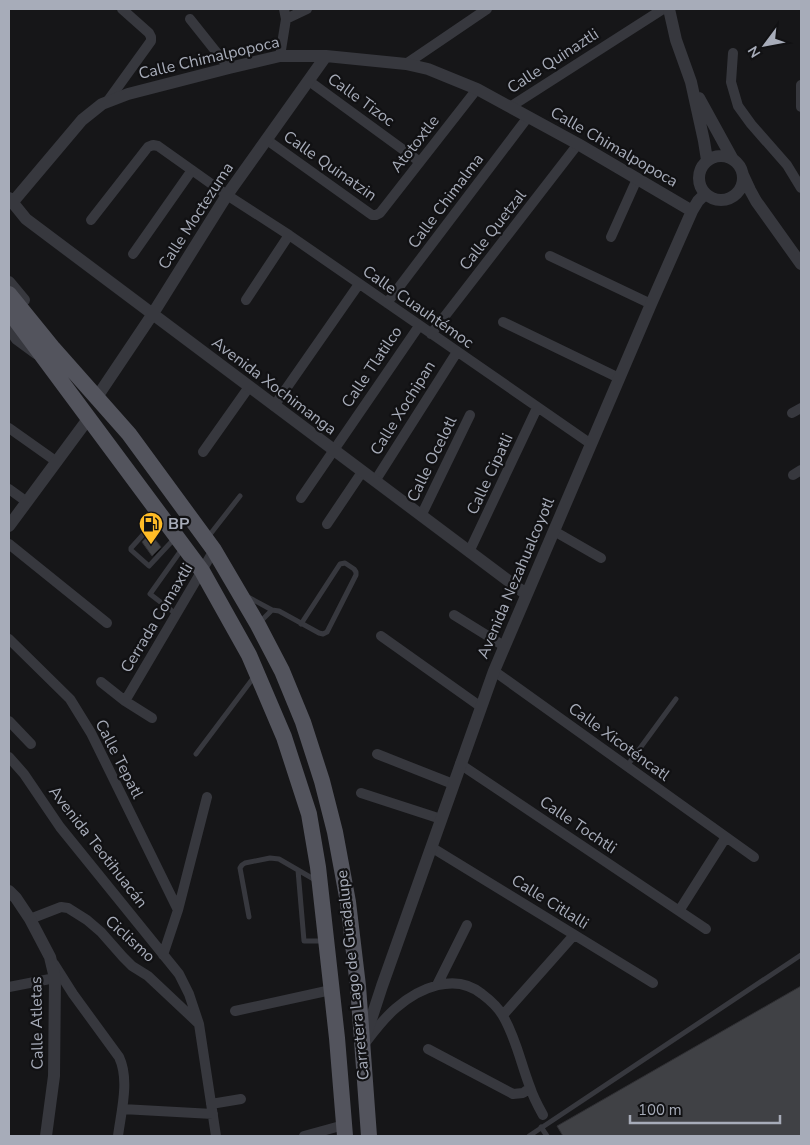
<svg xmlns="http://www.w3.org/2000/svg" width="810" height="1145" font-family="'Nunito Sans',sans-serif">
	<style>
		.shadow { fill: #0007 }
		.building { fill: #404145; stroke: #303034 }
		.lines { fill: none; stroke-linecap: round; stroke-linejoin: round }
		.service { stroke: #37383e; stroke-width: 5 }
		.minor { stroke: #37383e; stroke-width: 10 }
		.tertiary { stroke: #37383e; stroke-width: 12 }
		.primary { stroke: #53545d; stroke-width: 16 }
		.labels { text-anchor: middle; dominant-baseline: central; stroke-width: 4.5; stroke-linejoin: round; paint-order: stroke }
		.street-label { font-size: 16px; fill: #a7acb9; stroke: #111113 }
		.poi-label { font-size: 16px; font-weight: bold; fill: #a7acb9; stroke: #111113; text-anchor: start }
	</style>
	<rect width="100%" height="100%" fill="#161618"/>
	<path class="shadow" d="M150,535L161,549L154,556L144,542Z
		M801,987V1136H564L559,1126Z"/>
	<path class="building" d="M150,533L161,547L152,556L142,542Z
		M801,986V1136H563L557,1126Z"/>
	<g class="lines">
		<path class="service" d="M159,517L131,548V550L149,566L175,538
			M208,537L240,496
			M248,597L272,610L279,611L319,633L323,634L327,632L356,575V572L354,569L345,563L340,564L301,624
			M176,614L150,594L182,549
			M260,622L272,610
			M196,754L254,677
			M627,766L676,699
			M298,870L304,941H323
			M249,917L240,868L242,865L245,863L270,858L279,859L317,881
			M541,1127L547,1136
			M529,1136L801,955"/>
		<path class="minor" d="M190,19L229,68
			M286,19L307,9
			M733,53L731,82L738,106L751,124L787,165L801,188
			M280,56L286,19L284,9
			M406,64L487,9
			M309,81L420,162
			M801,85V107
			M107,102L151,41V37L149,33L122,9
			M510,107L663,9
			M267,140L372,215H376L380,213L477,89
			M91,220L148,147L153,145L158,146L227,195L289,235L591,444
			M611,237L637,179
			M133,254L192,170
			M550,256L651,304
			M246,300L289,235
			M387,303L528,117
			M503,322L619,378
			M431,334L578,144
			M274,406L359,284
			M792,413L801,408
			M9,428L57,462
			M203,452L249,387
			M793,475L801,470
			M375,481L457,352
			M9,489L27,502
			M301,498L419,326
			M421,516L470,415
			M327,524L362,472
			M554,531L601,558
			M9,544L107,623
			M469,552L537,408
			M454,615L504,646
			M381,636L481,707
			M9,639L70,699L91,733L178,910
			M494,671L754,857
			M101,682L125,701L152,718
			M125,701L214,550
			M9,721L31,744
			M377,754L453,784
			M9,757L24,774L60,827L179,974L189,994L199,1024L216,1136
			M460,764L706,929
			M361,793L441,819
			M431,847L653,983
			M679,911L726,837
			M30,919L61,907L68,908L87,920L101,932L123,957L132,966L148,976L198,1023
			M163,955L178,910L207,797
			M54,964L73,994L119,1057C130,1080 121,1112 118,1136
			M437,985L467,925
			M9,987L55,978
			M235,1011L331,990
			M503,1015L574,935
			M366,1042C375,1030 384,1018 396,1008C419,988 455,972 482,994C490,1000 498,1007 503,1016C516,1038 521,1064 530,1087C533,1097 538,1106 543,1115
			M428,1049L513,1094L523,1093L530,1088
			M211,1104L241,1099
			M122,1109L213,1114
			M304,1136L344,1125"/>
		<path class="tertiary" d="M669,9L676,40L691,82L704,141L707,160
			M699,98L732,158
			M699 178a22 22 0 1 1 44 0a22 22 0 1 1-44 0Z
			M743,175L750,190L756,201L801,264
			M9,198L26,219L526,594
			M12,203L82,120L102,104L128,94L229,68L280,56H326L406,64L428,69L477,89L578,144L692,211
			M9,282L24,300
			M9,328L17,339L36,353
			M97,397L152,315L227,195L326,56
			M9,526L88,419
			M9,891L16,898L30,919L50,957L55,978L54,1076L46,1136
			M364,1041L382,986L494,671L651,304L692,211L698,201L705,194"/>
		<path class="primary" d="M9,294L52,347L129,434L214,550L258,625L282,671L303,722L322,781L335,832L348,902L358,986L369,1136
			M9,311L202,571L249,655L284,737L309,814L318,867L337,1038L345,1136"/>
	</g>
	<defs>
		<symbol id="fuel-pin" viewBox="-11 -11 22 30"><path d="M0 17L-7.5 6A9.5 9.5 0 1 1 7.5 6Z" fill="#ffbc27" stroke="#111113"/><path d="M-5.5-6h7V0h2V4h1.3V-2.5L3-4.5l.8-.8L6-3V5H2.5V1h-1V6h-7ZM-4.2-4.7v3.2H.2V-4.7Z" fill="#111"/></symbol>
	</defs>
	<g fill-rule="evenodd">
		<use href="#fuel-pin" x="137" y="510" width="28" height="38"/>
	</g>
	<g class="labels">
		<g class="street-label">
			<text transform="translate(209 58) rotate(-13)">Calle Chimalpopoca</text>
			<text transform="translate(553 61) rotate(-33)">Calle Quinaztli</text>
			<text transform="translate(361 100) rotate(36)">Calle Tizoc</text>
			<text transform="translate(415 144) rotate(-52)">Atotoxtle</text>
			<text transform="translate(614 147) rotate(30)">Calle Chimalpopoca</text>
			<text transform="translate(330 166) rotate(35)">Calle Quinatzin</text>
			<text transform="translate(446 201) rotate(-53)">Calle Chimalma</text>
			<text transform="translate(196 216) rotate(-57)">Calle Moctezuma</text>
			<text transform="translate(493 230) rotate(-52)">Calle Quetzal</text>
			<text transform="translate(418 307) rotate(35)">Calle Cuauhtémoc</text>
			<text transform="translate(372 367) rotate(-56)">Calle Tlatilco</text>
			<text transform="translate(274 386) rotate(37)">Avenida Xochimanga</text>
			<text transform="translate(403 408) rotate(-58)">Calle Xochipan</text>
			<text transform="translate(432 459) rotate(-64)">Calle Ocelotl</text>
			<text transform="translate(490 474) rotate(-65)">Calle Cipatli</text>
			<text transform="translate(516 578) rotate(-67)">Avenida Nezahualcoyotl</text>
			<text transform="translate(157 618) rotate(-59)">Cerrada Comaxtli</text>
			<text transform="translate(619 742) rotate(36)">Calle Xicoténcatl</text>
			<text transform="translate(119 759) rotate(63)">Calle Tepatl</text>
			<text transform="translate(578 825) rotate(34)">Calle Tochtli</text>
			<text transform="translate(98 847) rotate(52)">Avenida Teotihuacán</text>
			<text transform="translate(550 902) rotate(32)">Calle Citlalli</text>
			<text transform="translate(130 939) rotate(42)">Ciclismo</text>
			<text transform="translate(353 975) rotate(-96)">Carretera Lago de Guadalupe</text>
			<text transform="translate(37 1023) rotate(-91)">Calle Atletas</text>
		</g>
		<g class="poi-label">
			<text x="168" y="524">BP</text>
		</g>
	</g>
	<rect width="810" height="1145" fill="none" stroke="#a7acb9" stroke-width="20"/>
	<g transform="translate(765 45) rotate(238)" stroke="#111113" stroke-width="4" paint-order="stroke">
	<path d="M0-4L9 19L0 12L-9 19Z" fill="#a7acb9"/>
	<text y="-8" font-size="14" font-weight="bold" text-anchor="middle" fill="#a7acb9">N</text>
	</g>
	<path d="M630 1115v8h150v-8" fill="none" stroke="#a7acb9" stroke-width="2.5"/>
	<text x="638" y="1115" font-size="15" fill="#a7acb9" stroke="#111113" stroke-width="4" paint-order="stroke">100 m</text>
</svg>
